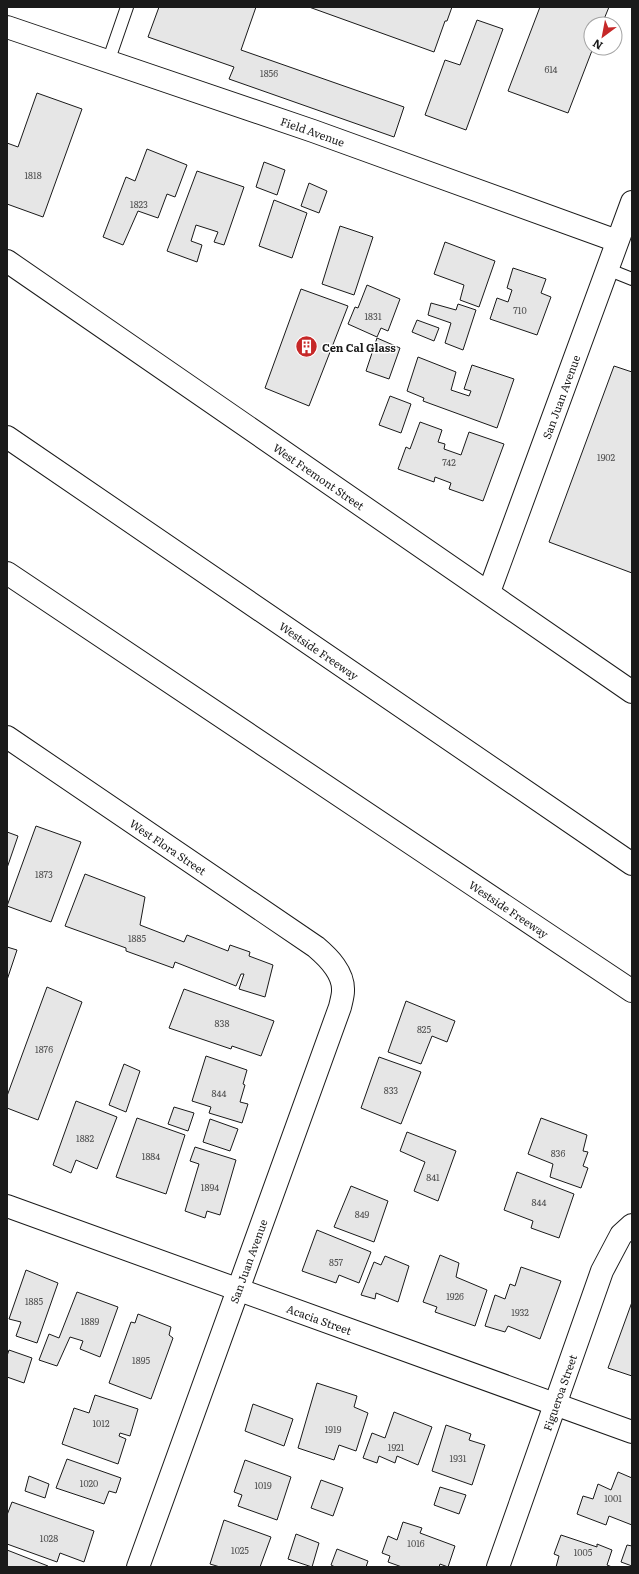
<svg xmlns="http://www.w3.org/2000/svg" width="639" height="1574" font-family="Literata,serif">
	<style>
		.building { fill: #e6e6e6; stroke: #1a1a1a }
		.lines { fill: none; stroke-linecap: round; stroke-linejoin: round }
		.lane-casing { stroke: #1a1a1a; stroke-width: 14 }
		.street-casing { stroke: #1a1a1a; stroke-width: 24 }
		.secondary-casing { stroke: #1a1a1a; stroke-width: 24 }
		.highway-casing { stroke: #1a1a1a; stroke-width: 24 }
		.lane { stroke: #fff; stroke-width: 12 }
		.street { stroke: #fff; stroke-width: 22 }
		.secondary { stroke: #fff; stroke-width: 22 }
		.highway { stroke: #fff; stroke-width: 22 }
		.labels { text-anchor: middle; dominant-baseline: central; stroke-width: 3; stroke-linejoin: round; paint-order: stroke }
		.number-label { font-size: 9px; fill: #4d4d4d }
		.street-label { font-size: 11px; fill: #1a1a1a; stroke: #fff }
		.poi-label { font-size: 11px; font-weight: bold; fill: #1a1a1a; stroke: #fff; text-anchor: start }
	</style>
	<rect width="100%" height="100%" fill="#fff"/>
	<path class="building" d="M159,7H256L241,50L404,107L394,137L229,79L234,67L148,37Z
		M309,7H452L447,21H445L434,52Z
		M540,7H609L602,24H591V48H593L568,113L508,91Z
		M477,20L503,29L466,130L425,115L445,60L460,65Z
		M37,93L82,109L43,217L7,204V143L18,147Z
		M147,149L187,165L175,197L167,194L158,218L138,211L123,245L103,237L126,177L135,181Z
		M264,162L285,170L277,195L256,187Z
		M197,171L244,187L224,245L214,242L218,232L196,225L191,241L202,245L197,262L167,251Z
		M309,183L327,191L319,213L301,206Z
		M274,200L307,213L292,258L259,246Z
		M340,226L373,237L354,295L322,284Z
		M445,242L495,261L479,307L460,300L464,285L434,274Z
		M513,268L546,279L541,293L551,297L537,335L490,319L497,298L508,302L512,290L507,288Z
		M367,285L400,299L388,331L381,328L377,337L348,324L355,307L358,308Z
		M301,289L348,306L309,406L265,388Z
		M431,303L456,310L458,304L476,310L463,350L445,343L451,323L428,315Z
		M417,320L439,328L434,341L412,332Z
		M377,338L400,348L389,379L366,371Z
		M418,357L456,372L451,390L469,396L471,391L464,389L472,365L514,379L497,428L423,401L424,398L407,391Z
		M614,366L632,372V573L549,542Z
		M390,396L411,404L401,433L379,425Z
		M420,422L442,430L438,442L445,444L444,449L461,455L469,432L504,444L483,501L449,489L451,483L435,477L434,482L398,469L406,447L410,449Z
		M36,826L81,842L51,922L7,906Z
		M7,832L18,836L7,868Z
		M85,874L145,897L140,925L184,942L187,935L228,951L230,945L250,952L249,956L273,965L265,997L239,989L244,974H241L236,986L175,962L173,968L126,951V948L65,926Z
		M7,947L17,950L7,980Z
		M47,987L82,1002L38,1120L7,1108V1096Z
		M184,989L274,1021L261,1056L232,1046L231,1049L169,1028Z
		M406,1001L455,1021L447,1042L432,1036L421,1064L388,1052Z
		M206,1056L247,1070L243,1084L245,1085L240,1102L248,1104L242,1123L209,1113L211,1107L192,1101Z
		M379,1057L421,1072L401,1124L361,1108Z
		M124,1064L140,1071L126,1112L109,1105Z
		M76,1101L117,1117L97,1169L76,1160L71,1173L53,1165Z
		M174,1107L194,1113L188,1131L168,1124Z
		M137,1118L185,1135L166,1194L116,1177Z
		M541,1118L587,1135L583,1151L588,1152L583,1166L588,1168L581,1188L550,1177L553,1164L528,1154Z
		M210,1119L238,1129L230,1151L203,1142Z
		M407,1132L456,1151L438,1201L414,1191L425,1162L400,1151Z
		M195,1147L236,1160L220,1215L207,1211L205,1218L185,1211L199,1164L190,1161Z
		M517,1172L574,1194L559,1238L531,1228L533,1221L504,1210Z
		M351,1186L388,1201L374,1242L334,1227Z
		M317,1230L371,1252L359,1283L339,1275L336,1283L302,1271Z
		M440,1255L459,1263L456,1277L487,1290L475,1326L435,1312L437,1307L423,1302Z
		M385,1256L409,1266L398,1302L376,1293L375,1299L361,1295L374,1262L381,1265Z
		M521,1267L561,1281L540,1339L508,1326L505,1332L485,1326L495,1295L505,1299L510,1284L515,1286Z
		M26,1270L58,1283L37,1343L16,1336L21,1322L9,1319Z
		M77,1292L118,1307L100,1357L80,1349L83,1341L70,1337L57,1366L39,1360L49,1334L59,1338Z
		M632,1302V1376L608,1368Z
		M138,1314L171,1327L169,1335L173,1338L151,1399L109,1383L131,1322L135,1323Z
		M9,1350L32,1358L24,1383L7,1377V1356Z
		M317,1383L357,1396L354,1407L368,1413L356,1451L339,1445L334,1460L298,1448Z
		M95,1395L138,1409L130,1436L120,1433L119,1436L126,1439L118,1464L62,1444L74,1408L89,1413Z
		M253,1404L293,1419L284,1446L245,1431Z
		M394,1412L432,1427L418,1465L397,1456L395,1463L379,1456L377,1463L363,1458L372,1433L385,1438Z
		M446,1425L471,1434L469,1440L485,1445L472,1485L432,1471Z
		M67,1459L121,1478L116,1493L109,1491L104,1504L56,1488Z
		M245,1460L291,1477L277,1520L238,1506L242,1495L234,1492Z
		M618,1472L632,1478V1525L609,1516L606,1525L577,1514L583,1496L593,1499L598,1484L611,1490Z
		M29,1476L49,1484L45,1498L25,1491Z
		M321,1480L343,1488L333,1516L311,1508Z
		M440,1487L466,1495L459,1514L434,1505Z
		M12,1502L94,1531L84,1562L60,1553L57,1562L7,1544V1515Z
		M224,1520L271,1537L260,1567H220L210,1564Z
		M403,1522L422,1528L420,1533L455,1546L448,1567L440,1564L439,1567H402L388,1562L390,1556L382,1553L388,1536L397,1540Z
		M296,1534L319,1543L312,1567L288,1559Z
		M561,1535L597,1547V1544L612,1550L607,1565L612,1567H556L559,1556L554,1554Z
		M627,1545L632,1546V1566L621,1562Z
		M337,1549L368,1561L366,1567H335L331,1565Z
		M7,1550L48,1566V1567H7Z"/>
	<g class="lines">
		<defs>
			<path id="lane" d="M108,62L127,7
				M607,269L632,279"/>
			<g id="street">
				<path id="s1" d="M7,27L313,131L617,241"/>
				<path id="s2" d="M489,592L632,202"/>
				<path id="s3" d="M7,737L316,947C329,958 344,973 343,991C343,996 341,1002 340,1007L138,1567"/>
				<path id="s4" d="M7,1206L632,1432"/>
				<path id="s5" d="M498,1567L602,1271L621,1235L632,1225"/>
			</g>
			<g id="secondary">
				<path id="s6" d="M7,261L632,692"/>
			</g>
			<g id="highway">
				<path id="s7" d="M7,437L632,864"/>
				<path id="s8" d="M7,573L632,991"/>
			</g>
		</defs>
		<use href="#lane" class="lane-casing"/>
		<use href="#street" class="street-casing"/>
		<use href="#secondary" class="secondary-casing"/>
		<use href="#highway" class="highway-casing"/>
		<use href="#lane" class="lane"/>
		<use href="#street" class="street"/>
		<use href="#secondary" class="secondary"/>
		<use href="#highway" class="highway"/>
	</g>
	<defs>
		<symbol id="building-disc" viewBox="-11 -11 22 22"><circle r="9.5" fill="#c62828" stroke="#fff"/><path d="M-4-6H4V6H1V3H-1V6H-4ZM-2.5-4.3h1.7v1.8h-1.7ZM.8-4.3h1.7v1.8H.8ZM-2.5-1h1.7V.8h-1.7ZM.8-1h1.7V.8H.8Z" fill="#fff"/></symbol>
	</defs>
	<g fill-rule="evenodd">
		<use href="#building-disc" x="294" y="334" width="25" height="25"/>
	</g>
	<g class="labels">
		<g class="number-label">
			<text x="551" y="69">614</text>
			<text x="269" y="73">1856</text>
			<text x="33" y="175">1818</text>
			<text x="139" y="204">1823</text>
			<text x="520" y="310">710</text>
			<text x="373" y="316">1831</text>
			<text x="606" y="457">1902</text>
			<text x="449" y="462">742</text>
			<text x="44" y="874">1873</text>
			<text x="137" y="938">1885</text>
			<text x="222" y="1023">838</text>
			<text x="424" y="1029">825</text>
			<text x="44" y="1049">1876</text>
			<text x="391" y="1090">833</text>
			<text x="219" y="1093">844</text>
			<text x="85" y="1138">1882</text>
			<text x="558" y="1153">836</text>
			<text x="151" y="1156">1884</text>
			<text x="433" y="1177">841</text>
			<text x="210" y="1187">1894</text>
			<text x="539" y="1202">844</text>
			<text x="362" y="1214">849</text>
			<text x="336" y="1262">857</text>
			<text x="455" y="1296">1926</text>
			<text x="34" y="1301">1885</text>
			<text x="520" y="1312">1932</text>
			<text x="90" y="1321">1889</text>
			<text x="141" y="1360">1895</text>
			<text x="101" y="1423">1012</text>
			<text x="333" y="1429">1919</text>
			<text x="396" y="1447">1921</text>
			<text x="458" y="1458">1931</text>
			<text x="89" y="1483">1020</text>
			<text x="263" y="1485">1019</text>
			<text x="613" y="1498">1001</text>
			<text x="49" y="1538">1028</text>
			<text x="416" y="1543">1016</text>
			<text x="240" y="1550">1025</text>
			<text x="583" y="1552">1005</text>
		</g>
		<g class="street-label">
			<text stroke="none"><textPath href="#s1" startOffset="323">Field Avenue</textPath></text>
			<text stroke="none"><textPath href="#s2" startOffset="208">San Juan Avenue</textPath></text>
			<text stroke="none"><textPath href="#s6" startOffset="379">West Fremont Street</textPath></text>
			<text stroke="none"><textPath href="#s7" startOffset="378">Westside Freeway</textPath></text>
			<text stroke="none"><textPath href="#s3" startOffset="195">West Flora Street</textPath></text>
			<text stroke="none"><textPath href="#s8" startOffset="604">Westside Freeway</textPath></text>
			<text transform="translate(248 1261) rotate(-70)">San Juan Avenue</text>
			<text stroke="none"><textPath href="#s4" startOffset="332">Acacia Street</textPath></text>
			<text stroke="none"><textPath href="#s5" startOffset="185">Figueroa Street</textPath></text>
		</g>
		<g class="poi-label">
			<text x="322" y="347">Cen Cal Glass</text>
		</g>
	</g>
	<rect width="639" height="1574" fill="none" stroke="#1a1a1a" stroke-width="16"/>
	<g transform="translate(603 36) rotate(212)"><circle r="19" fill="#ffffff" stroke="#a3a3a3"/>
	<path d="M0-3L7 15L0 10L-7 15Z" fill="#c62828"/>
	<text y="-6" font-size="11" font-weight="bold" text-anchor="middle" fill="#1a1a1a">N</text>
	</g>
</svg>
